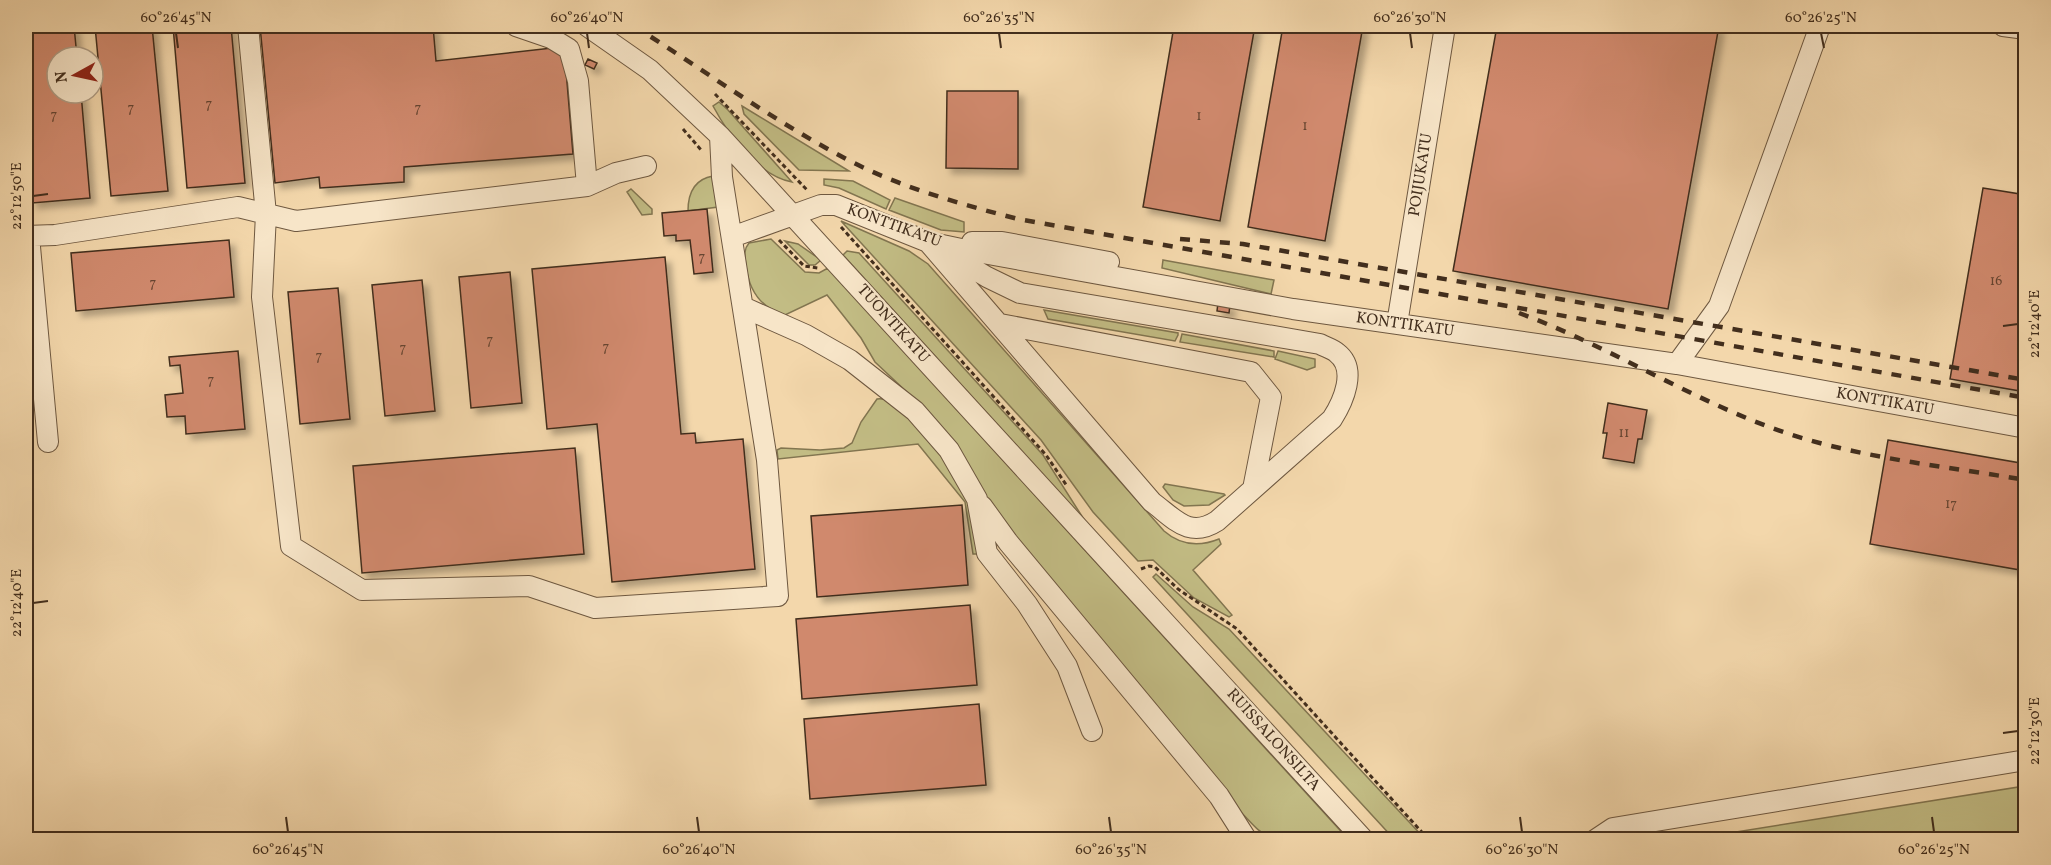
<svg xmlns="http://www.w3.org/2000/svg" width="2051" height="865" font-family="Vollkorn,serif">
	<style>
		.green { fill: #c2bc84; stroke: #827550; stroke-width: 1.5 }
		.building { fill: #d0896d; stroke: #422e1d; stroke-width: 1.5; filter: url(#shadow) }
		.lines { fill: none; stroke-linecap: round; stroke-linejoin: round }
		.minor-casing { stroke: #6e5840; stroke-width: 22 }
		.path { stroke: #422e1d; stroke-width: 3; stroke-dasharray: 4.5 3; stroke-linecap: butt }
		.minor { stroke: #f7e5c8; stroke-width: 20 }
		.rail { stroke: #422e1d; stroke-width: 4.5; stroke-dasharray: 10 10; stroke-linecap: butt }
		.ticks { fill: none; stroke: #422e1d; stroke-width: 2 }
		.labels { text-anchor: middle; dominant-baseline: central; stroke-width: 4.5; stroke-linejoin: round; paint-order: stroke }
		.number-label { font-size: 14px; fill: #664531 }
		.street-label { font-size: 16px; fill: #422e1d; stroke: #f7e5c8 }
		.neatline { fill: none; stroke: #422e1d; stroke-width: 2 }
		.ticks-label { font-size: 15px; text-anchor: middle; fill: #422e1d }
	</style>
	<defs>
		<filter id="shadow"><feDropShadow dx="5.5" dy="5.5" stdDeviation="3" flood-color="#0004"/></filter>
	</defs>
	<rect width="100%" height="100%" fill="#f3d7ab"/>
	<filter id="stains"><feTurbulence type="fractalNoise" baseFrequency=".00333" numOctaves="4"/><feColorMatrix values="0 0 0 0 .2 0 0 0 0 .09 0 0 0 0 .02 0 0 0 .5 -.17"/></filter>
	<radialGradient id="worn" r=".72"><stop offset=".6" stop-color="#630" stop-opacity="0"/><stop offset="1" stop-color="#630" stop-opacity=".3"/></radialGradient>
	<path class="green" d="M719,102L728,110L792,182C759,176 729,136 713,106Z
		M742,106L849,171L799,170L744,114Z
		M713,176L718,207L688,211C688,193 695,179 713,176Z
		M824,179L853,181L890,200L886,209L839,188L824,185Z
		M631,189L652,209V214L642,215L627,192Z
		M895,198L964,222V232L941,230L889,210Z
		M841,221L909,251L928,264L1164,531C1180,545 1199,547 1219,539L1221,544L1193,570L1232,615L1229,617L1194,598L1153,560L1138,561L1093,512L1041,440Z
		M771,239L805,272L819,273L828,268L1348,839C1333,839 1281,843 1271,838C1255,831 1248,817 1235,807L1039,572L910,395L875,362L861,338L827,295L785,315C760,308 749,290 746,266C745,257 743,250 749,243Z
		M785,241L798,244L821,260L815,265H809Z
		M847,251L859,253L1043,455L1085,521L843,255Z
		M1163,260L1274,280L1271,294L1162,268Z
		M1044,310L1178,333V335L1175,341L1048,319Z
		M1182,334L1274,351V357L1180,342Z
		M1278,351L1315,359V367L1307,370L1275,359Z
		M877,399C903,394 954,468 964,491C973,510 977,533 983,554H973L965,502L918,444L778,459L777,450L781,448L820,450L844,448L852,443L861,422Z
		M1165,484L1224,494L1225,495L1209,505L1184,506L1173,500L1163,487Z
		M1156,574L1193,607L1229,629L1425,839H1394L1153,577Z
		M2025,786V834L1994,839H1692Z"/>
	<path class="building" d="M74,26L77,57H57V93H81L90,198L32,203L26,137V28Z
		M95,26H152L168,191L111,196Z
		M173,26H231L245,183L187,188Z
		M260,26H433L436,61L552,48L565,58L573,154L404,167V182L320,188L319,177L275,183Z
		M1174,26H1255L1220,221L1143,207Z
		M1283,26H1363L1325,241L1248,227Z
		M1497,26H1719L1668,309L1453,271Z
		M588,59L597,63L594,69L585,65Z
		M947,91H1018V169L946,168Z
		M1983,188L2026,195V392L1950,379Z
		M707,209L713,272L694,274L690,240L676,241V235L664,236L662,213Z
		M229,240L234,297L76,311L71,253Z
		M665,257L681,434L695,433L696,443L743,439L755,569L612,582L597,424L547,429L532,269Z
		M510,272L522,403L471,408L459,277Z
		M422,280L435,411L385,416L372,285Z
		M338,288L350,419L300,424L288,292Z
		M1218,303L1230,305L1229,313L1217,311Z
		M238,351L245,429L186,434L185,416L167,417L165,395L183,393L180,365L170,366L169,357Z
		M1608,403L1647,410L1642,439H1638L1634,463L1603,458L1607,433H1603Z
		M1888,440L2026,464V571L1870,544Z
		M575,448L584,554L362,573L353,466Z
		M962,505L968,585L817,597L811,516Z
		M970,605L977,685L802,699L796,619Z
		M979,704L986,785L810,799L804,719Z"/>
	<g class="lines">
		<defs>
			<path id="minor" d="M248,26L266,214L262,297L291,546L362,590L529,586L595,608L778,596L767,460L722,177L720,136
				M516,26L551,38L569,49L578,81L587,186
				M587,26L650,70L720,136L1364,840
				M2003,26L2026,29
				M26,236L55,235L238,207L296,221L587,186L616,173L646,166
				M29,236L48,442
				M732,237L821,205H836L928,242L966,250L1293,309L1677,364L2026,428
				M928,242L987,277L1020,293L1320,344C1325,347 1333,349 1337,353C1358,369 1343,402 1332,419L1217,521C1189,539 1175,519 1152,502Z
				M972,242H1002L1109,262
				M743,307L806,335L850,360L915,411L949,450L977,499L987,553L1027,604L1067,666L1092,731
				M1000,324L1251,372L1271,397L1253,489
				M1397,324L1445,26
				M1677,364L1719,306L1820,26
				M982,506L1008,542L1219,796L1247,840
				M1595,840L1613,828L2026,760"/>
		</defs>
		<use href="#minor" class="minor-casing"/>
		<path class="path" d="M715,94L808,191
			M683,129L702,151
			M841,227L1046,455L1067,486
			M779,240L804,266L818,268
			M1141,569L1149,566L1155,567L1178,589L1237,629L1429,840"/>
		<use href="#minor" class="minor"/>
		<path class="rail" d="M634,26C705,71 775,122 850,161C903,188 960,204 1018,219L2026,398
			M1180,239L1243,244L2026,380
			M1519,313C1606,345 1685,396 1772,428C1850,457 1943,466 2026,480"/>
	</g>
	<path class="ticks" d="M176,33L178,48M587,33L589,48M999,33L1001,48M1410,33L1412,48M1821,33L1824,48M33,196L48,194M2003,326L2018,324M33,603L48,601M2003,733L2018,731M286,817L288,832M697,817L699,832M1109,817L1111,832M1520,817L1522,832M1932,817L1934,832"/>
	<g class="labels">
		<g class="number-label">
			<text x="209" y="104">7</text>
			<text x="131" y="108">7</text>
			<text x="418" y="108">7</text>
			<text x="54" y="115">7</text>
			<text x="1199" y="116">1</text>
			<text x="1305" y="126">1</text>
			<text x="702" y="257">7</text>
			<text x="1996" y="281">16</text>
			<text x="153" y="283">7</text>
			<text x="490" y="340">7</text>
			<text x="606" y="347">7</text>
			<text x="403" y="348">7</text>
			<text x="319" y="356">7</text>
			<text x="211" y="380">7</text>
			<text x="1624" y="433">11</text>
			<text x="1951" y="504">17</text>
		</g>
		<g class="street-label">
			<text transform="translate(1421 175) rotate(-81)">POIJUKATU</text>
			<text transform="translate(894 226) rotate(20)">KONTTIKATU</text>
			<text transform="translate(893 324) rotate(48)">TUONTIKATU</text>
			<text transform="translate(1405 325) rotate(8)">KONTTIKATU</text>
			<text transform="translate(1885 402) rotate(10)">KONTTIKATU</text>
			<text transform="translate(1273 740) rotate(48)">RUISSALONSILTA</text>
		</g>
	</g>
	<rect width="2051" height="865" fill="none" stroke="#f3d7ab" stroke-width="66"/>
	<g transform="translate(75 75) rotate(262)"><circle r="28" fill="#f7e5c8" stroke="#af9c84" stroke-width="1.5"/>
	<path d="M0-4.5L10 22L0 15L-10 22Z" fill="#8f2418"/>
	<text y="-9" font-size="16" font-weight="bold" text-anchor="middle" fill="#422e1d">N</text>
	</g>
	<rect x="33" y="33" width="1985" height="799" class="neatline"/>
	<g class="ticks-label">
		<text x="176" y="22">60°26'45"N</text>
		<text x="587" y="22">60°26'40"N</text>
		<text x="999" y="22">60°26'35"N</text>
		<text x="1410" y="22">60°26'30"N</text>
		<text x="1821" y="22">60°26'25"N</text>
		<text transform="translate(16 196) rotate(-90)" y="5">22°12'50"E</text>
		<text transform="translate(2034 324) rotate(-90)" y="5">22°12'40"E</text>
		<text transform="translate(16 603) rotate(-90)" y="5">22°12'40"E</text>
		<text transform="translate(2034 731) rotate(-90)" y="5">22°12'30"E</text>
		<text x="288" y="854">60°26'45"N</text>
		<text x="699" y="854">60°26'40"N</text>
		<text x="1111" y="854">60°26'35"N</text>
		<text x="1522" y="854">60°26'30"N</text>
		<text x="1934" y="854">60°26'25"N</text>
	</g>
	<rect width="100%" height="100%" filter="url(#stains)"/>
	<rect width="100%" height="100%" fill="url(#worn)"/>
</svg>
